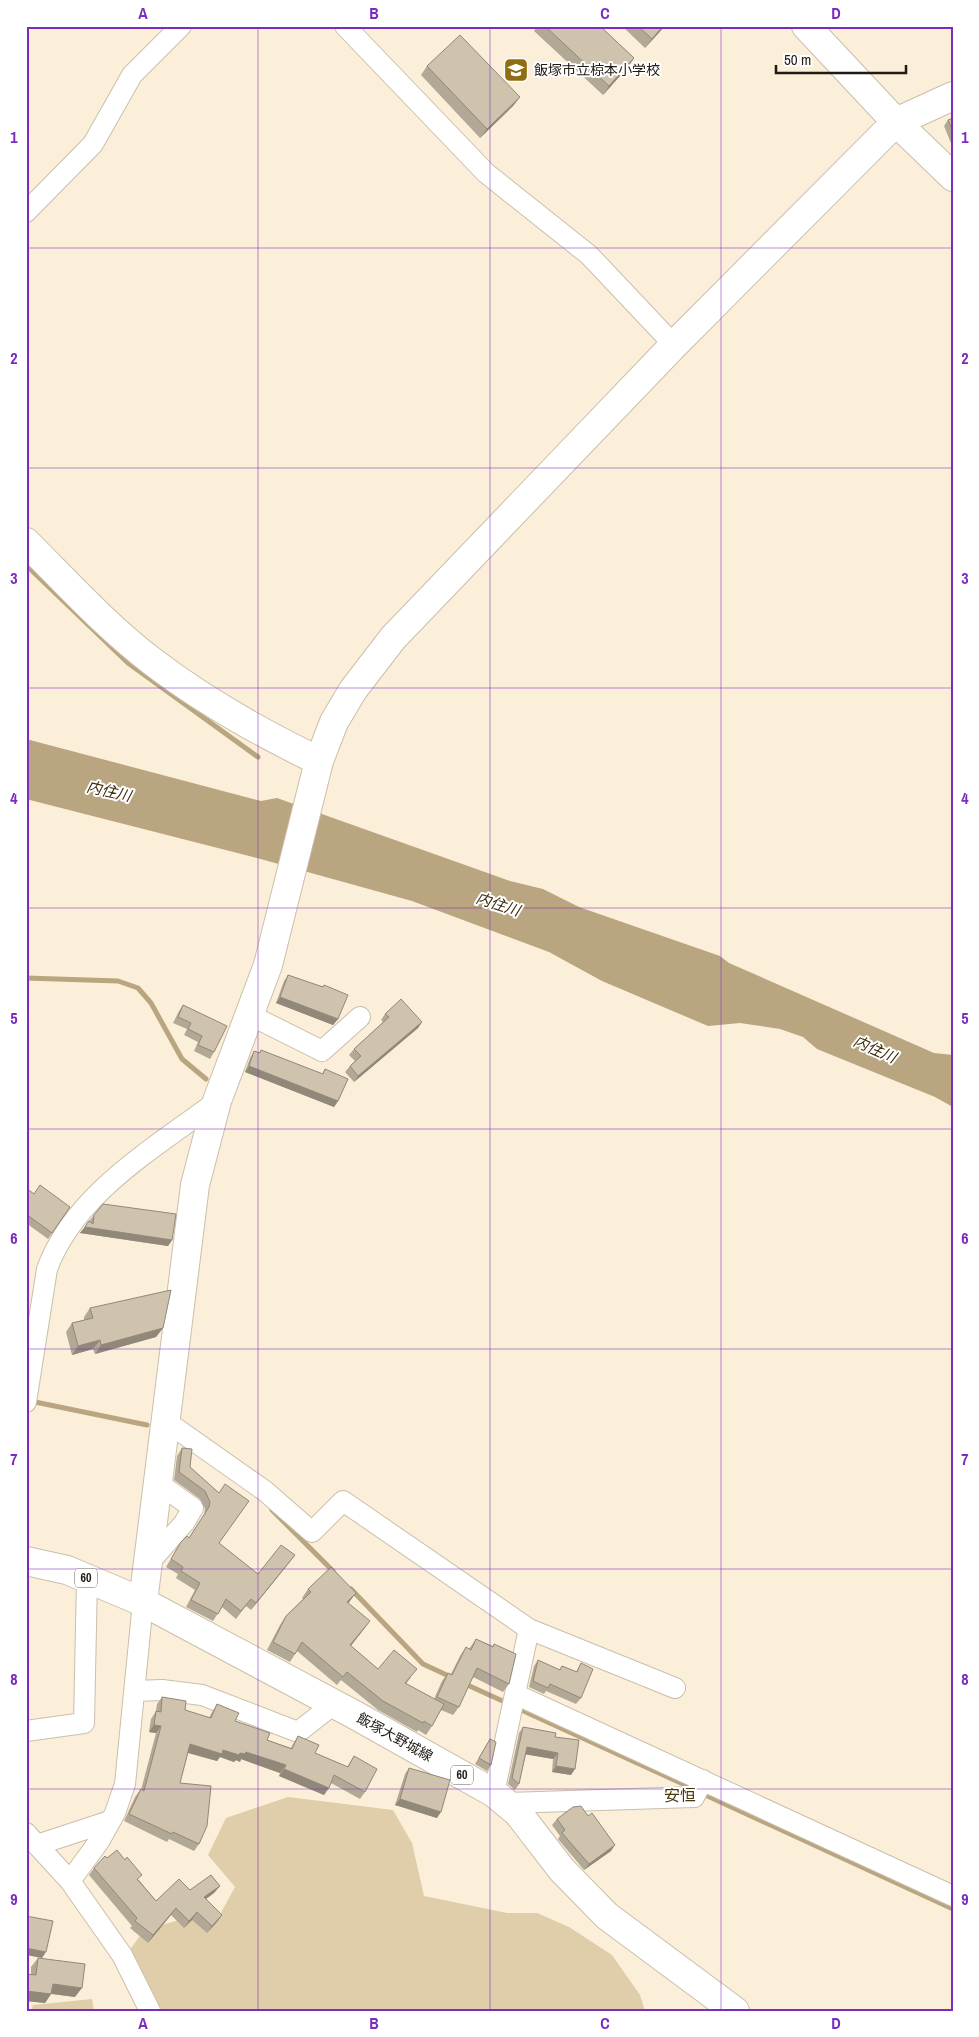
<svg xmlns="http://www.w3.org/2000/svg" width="979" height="2037" font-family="'Archivo Narrow','Noto Sans JP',sans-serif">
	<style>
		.green { fill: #e0cda9 }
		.water { fill: #b9a57f }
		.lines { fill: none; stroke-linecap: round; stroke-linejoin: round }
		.stream { stroke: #b9a57f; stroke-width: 5 }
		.street-casing { stroke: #cabfaa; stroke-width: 22 }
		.secondary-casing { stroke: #cabfaa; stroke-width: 30 }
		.primary-casing { stroke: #cabfaa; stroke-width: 30 }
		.street { stroke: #fff; stroke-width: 20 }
		.secondary { stroke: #fff; stroke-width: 28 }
		.primary { stroke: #fff; stroke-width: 28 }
		.wall { fill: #b2a896 }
		.shaded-wall { fill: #91887a }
		.building { fill: #cfc3ae; stroke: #91887a }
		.grid { fill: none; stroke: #7b2cbf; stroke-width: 1; stroke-opacity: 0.55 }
		.labels { text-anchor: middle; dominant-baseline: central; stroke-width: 4; stroke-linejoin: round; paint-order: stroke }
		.shield { fill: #fff; stroke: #625f5a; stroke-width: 1 }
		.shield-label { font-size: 12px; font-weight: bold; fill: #1f1a13 }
		.poi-label { font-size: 14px; fill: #1f1a13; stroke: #fff; text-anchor: start }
		.street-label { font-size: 14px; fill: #1f1a13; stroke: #fff }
		.water-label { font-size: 15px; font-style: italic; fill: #3c2d0c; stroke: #fff }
		.quarter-label { font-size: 16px; fill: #47350e; stroke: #fff }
		.neatline { fill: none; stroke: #7b2cbf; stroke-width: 2 }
		.grid-label { font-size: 16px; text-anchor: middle; font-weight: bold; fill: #7b2cbf }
	</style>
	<rect width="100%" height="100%" fill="#fbefd9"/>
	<path class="green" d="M288,1797L393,1810L412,1843L424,1896L507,1913H537L569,1927L612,1955L640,1995L645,2011H158L129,1951L144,1930L179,1920L218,1918L235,1887L208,1855L226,1818Z
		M92,1999L94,2011H31L33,2005Z"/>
	<path class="water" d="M26,739L261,801L277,798L510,881L543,889L579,907L720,956L729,963L934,1053L953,1055V1107L935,1097L817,1049L803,1037L780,1029L740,1023L708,1026L602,981L549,952L412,901L257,858L26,799Z"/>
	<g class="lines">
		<path class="stream" d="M26,565L128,663L258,757
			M26,978L118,981L138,988L151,1003L182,1059L206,1079
			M35,1402L147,1425
			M272,1510L333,1571
			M351,1589L423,1664L451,1677
			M463,1683L507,1703
			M517,1708L694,1789
			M701,1793L953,1909"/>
		<defs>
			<path id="street" d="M345,26L486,173L589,255L674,345
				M26,212L93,144L132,75L181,26
				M250,1015L322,1051L360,1017
				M26,1402L47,1269C75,1193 155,1148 217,1101
				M167,1422L265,1491L312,1532L343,1501L529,1629L515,1694L953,1896
				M148,1564L184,1523L193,1508L158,1483
				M529,1629L675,1688
				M134,1691L162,1690L202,1695L298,1732L334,1704
				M26,1731L84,1723L87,1578
				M494,1793L515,1694
				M506,1803L694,1797L703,1780
				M26,1833L70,1881L122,1955L150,2011
				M37,1845L110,1821
				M70,1881L100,1840L115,1813L125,1784L143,1602"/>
			<path id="secondary" d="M806,26L896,122L953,177
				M26,542C67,583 107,627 153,662C204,701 261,733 319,761
				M143,1602L195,1185L217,1101L268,965L319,761L334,722L353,690L393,638L674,345L896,122L953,96"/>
			<path id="primary" d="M26,1561L67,1570L143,1602L355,1715L494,1793L518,1813L562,1870L607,1916L735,2011"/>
		</defs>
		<use href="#street" class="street-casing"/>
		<use href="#secondary" class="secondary-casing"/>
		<use href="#primary" class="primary-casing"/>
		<use href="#street" class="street"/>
		<use href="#secondary" class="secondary"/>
		<use href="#primary" class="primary"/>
	</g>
	<path class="wall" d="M537,26H600L634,58L628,67L603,95L534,31Z
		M622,26H665L645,48Z
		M427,66L520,97L513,106L480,138L421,75Z
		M953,118V148L944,126L948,120Z
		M288,975L322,987L324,985L338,1019L333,1025L276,1003L284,981Z
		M183,1005L214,1052L210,1059L194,1051L198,1042L184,1035L187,1029L173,1023L179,1011Z
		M385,1014L422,1022L418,1028L354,1082L345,1072L350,1066L355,1061L349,1055L354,1049L383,1022L381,1020Z
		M261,1050L322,1074L325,1069L338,1101L334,1107L245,1072L250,1058L254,1051L259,1053Z
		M26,1188L34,1194L70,1207L48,1239L26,1223Z
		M94,1215L172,1240L168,1246L80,1233Z
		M90,1308L163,1328L156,1337L95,1354L93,1349L72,1355L66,1332L72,1323L84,1320V1317Z
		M182,1448L190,1467L219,1493V1543L258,1574L295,1555L251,1610L246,1606L236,1619L222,1607L213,1621L186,1607L195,1590L176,1578L178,1574L166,1567L181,1542L189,1538L204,1515L205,1509L200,1499L174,1480L177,1456Z
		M308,1589L350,1601L348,1603L364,1629L351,1646L378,1669L411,1677L406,1684L434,1699L442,1681L448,1673L451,1674L460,1656L466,1647L469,1649L476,1639L493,1646L494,1644L509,1684L503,1692L473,1677L459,1707L453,1715L441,1710L432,1726L426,1735L418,1730L417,1732L378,1710L341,1680L337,1685L297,1651L290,1662L267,1650L280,1625L286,1616L303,1599L302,1598Z
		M538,1660L559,1670L562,1666L576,1672L581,1663V1698L576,1704L546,1691L544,1694L529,1687L534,1666Z
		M162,1697L185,1710L209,1718L212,1712L217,1704L235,1721L267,1740L291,1748L293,1744L298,1736L315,1753L347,1767L354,1756L365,1792L360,1799L331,1783L324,1795L279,1776L280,1773L241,1759L240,1762L236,1760L234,1762L220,1757L217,1761L188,1753L180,1783L199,1844L194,1851L169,1839L167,1842L124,1821L135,1797L141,1789V1790L156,1733L149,1732L151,1719L156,1711L157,1704Z
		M523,1727L555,1737L571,1775L552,1772L553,1759L526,1754L519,1784L515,1790L508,1784L519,1733Z
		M490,1739L491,1765L487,1771L475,1764Z
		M409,1768L437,1818L395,1805L405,1774Z
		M588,1816L611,1851L584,1870L558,1839L560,1836L552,1825L557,1819Z
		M107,1858L139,1880L156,1901L190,1890L220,1886L214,1893L206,1899L222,1915L217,1922L207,1933L192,1920L184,1928L171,1915L148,1943L130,1928L132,1926L89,1875L94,1868Z
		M38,1958L75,1997L51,1994L45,2003L26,2001V1974H31V1967Z"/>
	<path class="shaded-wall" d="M663,26H665L645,48L652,39Z
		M634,58L628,67L603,95L609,86Z
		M520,97L513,106L480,138L487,129Z
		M280,997L338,1019L333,1025L276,1003Z
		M422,1022L418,1028L354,1082L358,1076Z
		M249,1066L338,1101L334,1107L245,1072Z
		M85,1227L172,1240L168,1246L80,1233Z
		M163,1328L156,1337L95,1354L101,1345Z
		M100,1340L93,1349L72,1355L78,1346Z
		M295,1555L289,1563L251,1610L256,1603Z
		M356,1593L350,1601L341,1610L347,1602Z
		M370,1621L364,1629L344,1654L350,1645Z
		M154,1725L161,1726L156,1733L149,1732Z
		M190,1744L240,1753L246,1752L286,1765L280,1773L241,1759L240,1762L236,1760L234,1762L220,1757L217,1761L185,1752Z
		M527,1747L558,1753L553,1759L523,1754Z
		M556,1766L575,1769L571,1775L552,1772Z
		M284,1769L329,1788L324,1795L279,1776Z
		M400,1799L441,1812L437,1818L395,1805Z
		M615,1845L611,1851L584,1870L589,1864Z
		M220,1886L214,1893L199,1904L204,1897Z
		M176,1908L171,1915L148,1943L153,1935Z
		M197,1912L192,1920L184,1928L189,1921Z
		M222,1915L217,1922L207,1933L212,1926Z
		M26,1948L46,1952L42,1958L26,1955Z
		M53,1984L82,1988L75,1997L46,1993Z
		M26,1991L51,1994L45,2003L26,2001Z"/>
	<path class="building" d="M545,26H600L634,58L609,86Z
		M638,26H663L652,39Z
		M460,35L520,97L487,129L427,66Z
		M953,118V131L948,120Z
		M288,975L323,987L324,985L348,995L338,1019L280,997Z
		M401,999L422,1022L358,1076L350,1066L361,1056L354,1049L389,1017L385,1014Z
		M183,1005L227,1026L214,1052L198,1045L202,1036L188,1029L191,1023L178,1017Z
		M261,1050L323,1074L325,1069L348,1079L338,1101L249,1066L254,1051L260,1053Z
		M40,1185L70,1207L52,1233L26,1214V1188L34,1194Z
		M103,1204L176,1214L172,1240L85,1227L89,1221L93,1224L94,1215Z
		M171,1290L163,1328L101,1345L100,1340L78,1346L72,1323L93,1318L90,1308Z
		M182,1448L192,1449L190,1467L219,1493L225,1484L249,1501L219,1543L258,1574L281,1545L295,1555L256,1603L251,1599L241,1611L226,1599L218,1614L191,1600L200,1583L181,1571L183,1567L171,1559L181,1542L187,1536L189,1538L209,1507L210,1502L205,1491L179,1472Z
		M331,1567L356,1593L347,1602L370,1621L350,1645L378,1669L394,1650L417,1669L405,1683L444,1704L432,1726L424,1721L423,1723L383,1701L347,1672L343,1677L302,1642L295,1654L273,1642L286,1616L311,1592L308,1589Z
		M476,1639L493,1647L494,1644L516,1654L509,1684L477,1668L459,1707L437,1697L448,1673L452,1675L466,1647L471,1650Z
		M538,1660L560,1670L562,1666L577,1672L581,1663L593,1669L581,1698L550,1684L548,1688L533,1681Z
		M162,1697L186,1701L185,1710L211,1718L217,1704L239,1713L235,1721L270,1733L267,1740L292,1749L298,1736L319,1745L315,1753L348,1767L354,1756L377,1769L365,1792L334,1775L329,1788L284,1769L286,1765L246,1752L245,1754L240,1753L239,1755L223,1750L222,1754L190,1744L180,1783L211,1786L207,1826L199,1844L173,1832L172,1834L129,1814L141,1789L144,1791L161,1726L154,1725L156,1711L161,1712Z
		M523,1727L556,1733L555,1737L579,1740L575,1769L556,1766L558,1753L527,1747L519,1784L512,1778Z
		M490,1739L496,1742L491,1765L479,1758Z
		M409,1768L450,1780L441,1812L400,1799Z
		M581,1806L588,1816L592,1813L615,1845L589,1864L562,1833L565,1830L557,1819L573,1807Z
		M117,1850L125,1860L127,1857L142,1875L137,1879L156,1901L179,1879L190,1890L211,1875L220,1886L204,1897L222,1915L212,1926L197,1912L189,1921L176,1908L153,1935L135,1921L137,1918L94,1868L105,1856L107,1858Z
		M26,1916L53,1921L46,1952L26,1948Z
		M38,1958L85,1964L82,1988L53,1984L51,1994L26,1991V1974L36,1975Z"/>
	<path class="grid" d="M258,26V2011M490,26V2011M721,26V2011M26,248H953M26,468H953M26,688H953M26,908H953M26,1129H953M26,1349H953M26,1569H953M26,1789H953"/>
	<defs>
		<symbol id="school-square" viewBox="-11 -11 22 22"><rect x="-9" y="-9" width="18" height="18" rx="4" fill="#906c12" stroke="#fff"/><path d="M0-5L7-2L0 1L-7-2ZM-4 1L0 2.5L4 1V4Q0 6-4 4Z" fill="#fff"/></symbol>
	</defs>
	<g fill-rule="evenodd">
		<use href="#school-square" x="502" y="56" width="28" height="28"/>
	</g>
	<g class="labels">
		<g class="shield">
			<rect x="75" y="1568.5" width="22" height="19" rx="4"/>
			<rect x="451" y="1765.5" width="22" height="19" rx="4"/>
		</g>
		<g class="shield-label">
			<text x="86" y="1578">60</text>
			<text x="462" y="1775">60</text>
		</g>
		<g class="poi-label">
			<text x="534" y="70">飯塚市立椋本小学校</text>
		</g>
		<g class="street-label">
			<text transform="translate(395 1737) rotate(29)">飯塚大野城線</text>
		</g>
		<g class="water-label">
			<text transform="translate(109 791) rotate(13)">内住川</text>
			<text transform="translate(498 904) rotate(18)">内住川</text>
			<text transform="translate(875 1049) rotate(24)">内住川</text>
		</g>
		<g class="quarter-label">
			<text x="680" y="1795">安恒</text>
		</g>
	</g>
	<rect width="979" height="2037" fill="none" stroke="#ffffff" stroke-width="55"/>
	<path d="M776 65v8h130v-8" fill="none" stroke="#1f1a13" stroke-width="2.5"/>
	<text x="784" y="65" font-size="15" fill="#1f1a13" stroke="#ffffff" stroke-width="4" paint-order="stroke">50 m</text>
	<rect x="28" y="28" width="924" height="1982" class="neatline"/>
	<g class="grid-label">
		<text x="143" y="19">A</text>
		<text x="374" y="19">B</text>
		<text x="605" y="19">C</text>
		<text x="836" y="19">D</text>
		<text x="14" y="143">1</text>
		<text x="965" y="143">1</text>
		<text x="14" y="364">2</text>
		<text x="965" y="364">2</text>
		<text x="14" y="584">3</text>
		<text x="965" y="584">3</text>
		<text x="14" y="804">4</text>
		<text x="965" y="804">4</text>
		<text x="14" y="1024">5</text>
		<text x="965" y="1024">5</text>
		<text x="14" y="1244">6</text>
		<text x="965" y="1244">6</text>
		<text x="14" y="1465">7</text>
		<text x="965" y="1465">7</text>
		<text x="14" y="1685">8</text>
		<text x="965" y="1685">8</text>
		<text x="14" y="1905">9</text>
		<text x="965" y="1905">9</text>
		<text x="143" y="2029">A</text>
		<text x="374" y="2029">B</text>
		<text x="605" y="2029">C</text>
		<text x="836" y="2029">D</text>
	</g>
</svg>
